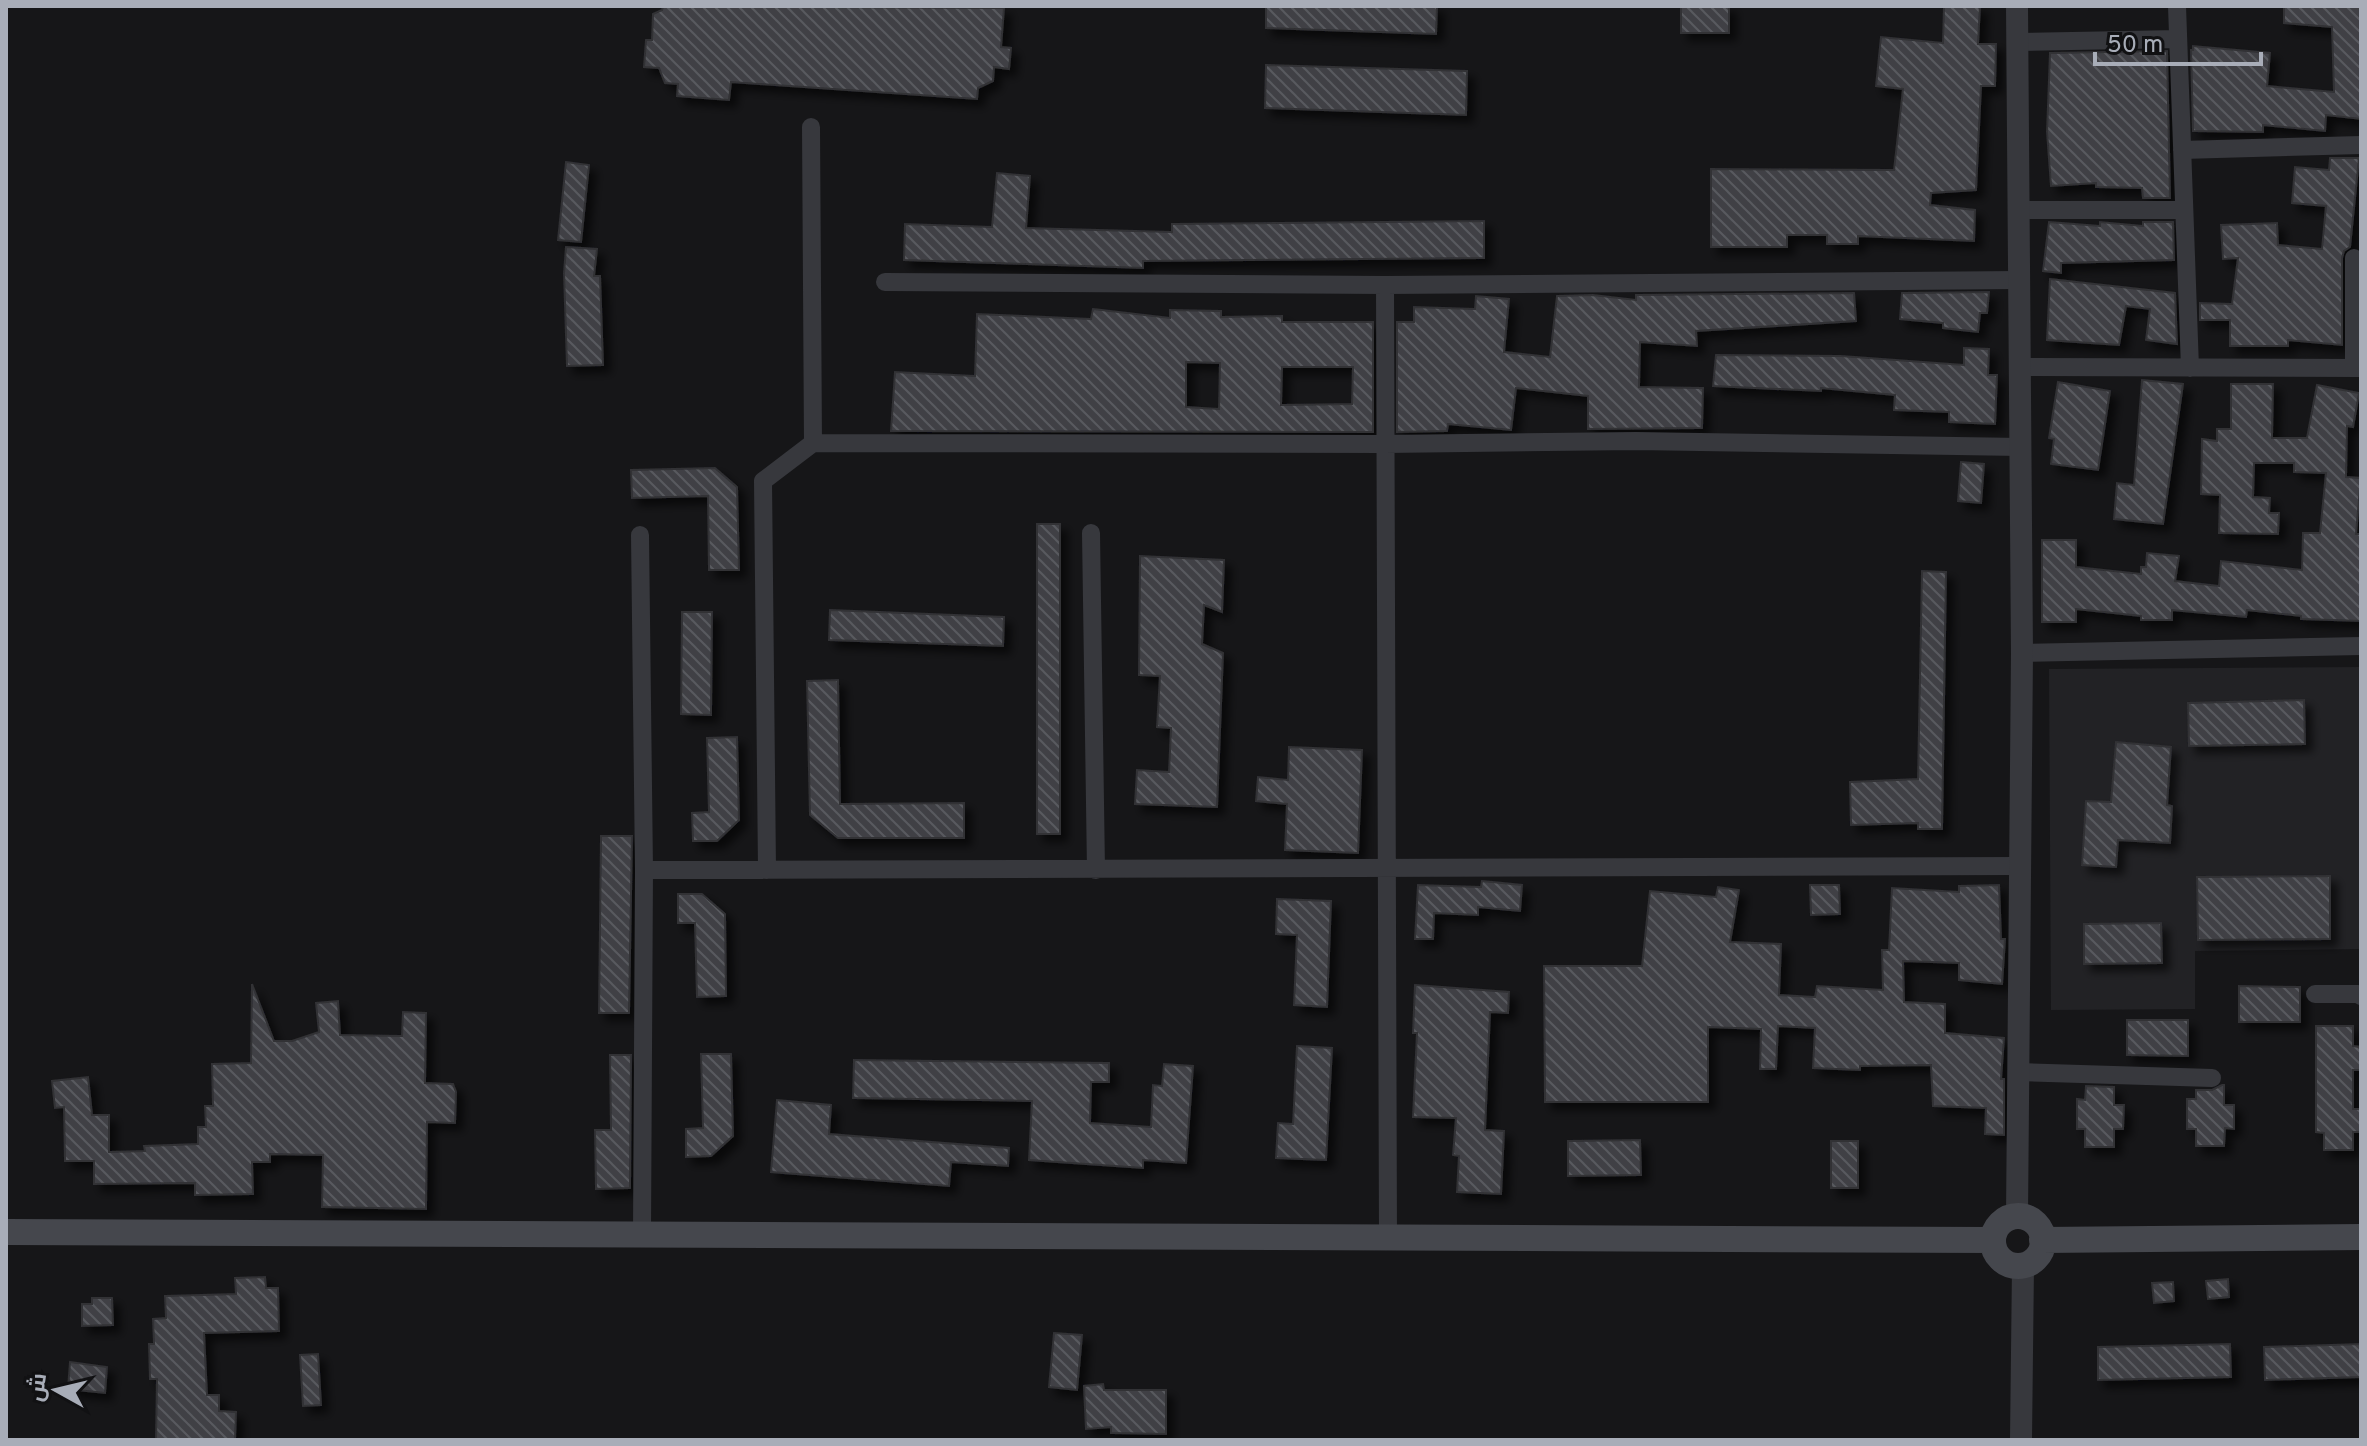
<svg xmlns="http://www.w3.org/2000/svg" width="2367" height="1446" font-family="Overpass,Cairo,sans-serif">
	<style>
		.built { fill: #222225 }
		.building { fill: url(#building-back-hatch); stroke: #303034; stroke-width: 2; fill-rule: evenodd; filter: url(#shadow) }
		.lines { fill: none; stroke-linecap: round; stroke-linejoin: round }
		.minor { stroke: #37383d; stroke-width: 18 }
		.tertiary { stroke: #37383d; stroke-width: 22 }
		.secondary { stroke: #45474d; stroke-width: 26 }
	</style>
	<defs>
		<pattern id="building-back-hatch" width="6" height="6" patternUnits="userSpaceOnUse" patternTransform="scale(2)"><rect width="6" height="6" fill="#404145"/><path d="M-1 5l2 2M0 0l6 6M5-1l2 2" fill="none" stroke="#595a5e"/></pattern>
		<filter id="shadow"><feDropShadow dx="7" dy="7" stdDeviation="4" flood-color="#0009"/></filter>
	</defs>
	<rect width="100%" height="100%" fill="#161618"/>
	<path class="built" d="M2361,667V949L2195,951V1009L2051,1010L2049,669Z"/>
	<path class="building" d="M663,6L1004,8L1001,47L1011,48L1009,69L994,67L993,81L978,88L977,99L731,82L729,100L677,96L678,84L665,83L659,68L644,67L646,40H652L653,14L662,10Z
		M1266,6H1437L1436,34L1266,28Z
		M1681,6H1729V33H1681Z
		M1944,6H1980L1978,44H1996L1995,86H1981L1976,190L1931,193L1930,205L1975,210L1974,241L1858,236V244H1827V235H1787V247H1711V169L1894,170L1903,89L1876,86L1881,37L1943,43Z
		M2284,6H2361V119L2326,115L2325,131L2263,125V132L2193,131L2191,50H2193V46L2270,53L2267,86L2334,92L2332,27L2284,23Z
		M2167,51L2170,198H2143L2142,188L2096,187V183L2051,186L2047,132L2050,53Z
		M1266,65L1467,71L1466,115L1265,108Z
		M2330,158H2359L2350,247L2344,251L2342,258V345L2288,340V346H2230V320H2200V303L2232,304L2238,258L2223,259L2221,225L2277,223L2278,245L2322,249L2326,206L2292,203L2295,167L2329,170Z
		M566,162L589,165L581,242L558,240Z
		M997,173L1030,176L1026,228L1172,232V224L1484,221V258L1143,261V268L904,260L905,224L992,227Z
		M2049,222L2100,226V222L2143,226V222H2173L2174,260L2061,263V273L2043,271Z
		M566,247L597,249L594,276H600L603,365L567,366L564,273Z
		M2050,279L2175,293L2177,344L2146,340L2150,309L2126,306L2119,345L2047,340Z
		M1989,292L1987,313H1980L1978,332L1943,328V323L1900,319L1902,293Z
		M1854,293L1856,321L1696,331L1697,346L1640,342L1639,387L1703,388L1702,428L1588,429V396L1516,388L1511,430L1448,424L1447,431L1397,432V322H1414V307L1475,309L1476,296L1509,299L1504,352L1550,357L1557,296L1593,295L1636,300V295Z
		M1093,309L1170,318V310L1221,311V317L1282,316V322H1373V432L891,431L895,372L975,376L977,314L1091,319ZM1186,362L1220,363L1219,409L1186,407ZM1282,367H1353L1352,404L1281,405Z
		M1964,348L1989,349L1988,375H1997L1995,424L1949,422V412L1894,410L1895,395L1821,388V391L1713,386L1716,355L1841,356L1964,365Z
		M2142,380L2183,384L2163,524L2114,519L2117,483L2134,485Z
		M2058,382L2110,391L2098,470L2051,464L2054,439L2049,438Z
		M2231,384H2273L2272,438H2307L2317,385L2359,393L2353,427L2347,426L2346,477L2361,478L2356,534H2361V621L2301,619V616L2247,610L2246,617L2172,610V620H2141V616L2076,609V622H2042V540H2076V567L2141,574V567H2146L2147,553L2179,556L2175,581L2219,586L2221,561L2302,570L2303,533H2320L2326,473L2294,472V463H2254L2253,497L2270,498L2269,513H2279L2278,534L2219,533L2220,495L2201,494L2202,439L2217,441V429H2231Z
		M1961,462L1984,464L1981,503L1958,501Z
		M715,468L737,487L739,570H709L708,496L632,498L631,470Z
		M1037,524H1060V834H1037Z
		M1140,556L1224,560L1222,612L1204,605L1202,644L1223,653L1217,807L1135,804L1137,770L1169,772L1171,728L1157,727L1160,676L1139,675Z
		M1922,571L1946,572L1942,829H1918V823L1851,825L1850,782L1918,779Z
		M830,610L1004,617L1003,646L829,640Z
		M682,612H712L711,715L681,714Z
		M838,680L840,804L964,803V838H838L810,815L807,681Z
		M2304,700L2305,744L2189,746L2188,703Z
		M737,737L739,820L717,841H693L692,813L709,812L707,738Z
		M2116,742L2171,747L2167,805L2172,806L2170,843L2118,840L2116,867L2082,865L2086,801L2111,802Z
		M1289,747L1362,750L1358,853L1285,850L1287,804L1256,801L1258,777L1288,780Z
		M601,836H632L629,1013H599Z
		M2330,876V939L2198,940L2197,877Z
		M1482,881L1522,885L1520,911L1478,907V915L1434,913L1433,939H1415L1418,885L1481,887Z
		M1810,885H1839L1840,914L1811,915Z
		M1999,885L2001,939H2005L2002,984L1959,980V963L1903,961L1904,1002L1945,1004V1033L2004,1038L2001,1079H2004V1135L1985,1134L1986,1108L1933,1106L1931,1065L1860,1066V1070L1813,1068L1815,1028L1778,1026L1776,1069H1760L1761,1029L1708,1027V1102H1545L1544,966H1642L1650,891L1716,897L1718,887L1739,890L1730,942L1781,944L1779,995L1815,997L1817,986L1883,990L1882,950H1889L1892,888L1959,892V886Z
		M678,894H702L725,914L726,996L697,997L695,923H678Z
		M1277,899L1331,901L1327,1007L1294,1005L1297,935L1276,934Z
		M2161,923L2162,963L2084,964V924Z
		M252,984L274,1041H292L319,1032L316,1003L338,1001L340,1035L402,1036L403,1012L426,1013L425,1083L453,1084L456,1092L455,1123L427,1122L426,1209L322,1207L323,1155L270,1154V1162H252L253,1194L195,1195V1183L94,1184V1161H65L64,1107L55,1108L52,1081L88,1077L92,1115H109V1152L145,1151L144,1146L198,1144V1127H206L205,1106H213L212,1064L251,1063Z
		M1415,985L1509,992L1508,1013L1490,1012L1485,1130L1504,1131L1501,1194L1457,1192L1459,1156L1453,1155L1456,1118L1413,1117L1417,1033H1413Z
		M2239,986L2300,987V1022H2239Z
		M2127,1020H2188V1056L2127,1055Z
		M2316,1026H2353V1046L2361,1047V1070H2353V1109H2361V1132H2353V1150H2324V1133L2316,1132Z
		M1297,1046L1332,1048L1326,1160L1276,1158L1278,1123L1293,1124Z
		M701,1054H731L733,1136L711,1156L686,1157V1129L703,1128Z
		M610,1055H631L630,1188L596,1189L595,1130H611Z
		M854,1060L1109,1063V1082H1091L1090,1123L1151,1127L1153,1085L1162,1086L1164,1064L1193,1066L1186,1163L1143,1160V1168L1029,1160L1032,1101L853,1098Z
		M2222,1085H2224V1105H2234V1129L2225,1128L2224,1146H2196V1129H2187V1099H2196V1090H2212Z
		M2086,1086L2114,1087V1105H2124L2123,1129H2114V1147H2085V1129H2077V1099L2085,1100Z
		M777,1100L831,1105L829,1134L1009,1148L1008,1166L951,1162L949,1186L771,1172Z
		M1640,1140L1641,1175L1568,1176V1141Z
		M1831,1141H1858V1188H1831Z
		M265,1277L266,1288H278L279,1331L204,1333L207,1395H219V1411L236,1412L235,1440H156L157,1379H150L149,1344H154L153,1319L166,1318L165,1296L236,1294L235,1278Z
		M2228,1279L2229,1297L2208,1299L2206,1281Z
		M2173,1282L2174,1301L2154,1303L2152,1283Z
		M92,1298H112L113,1325L82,1326V1304H92Z
		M1054,1333L1082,1335L1077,1390L1049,1387Z
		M2230,1344L2231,1377L2098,1380V1347Z
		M2361,1344V1377L2265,1380L2264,1347Z
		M318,1354L321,1405L303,1406L300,1355Z
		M70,1362L107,1367L105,1393L68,1389Z
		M1103,1384L1104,1390H1166V1434L1111,1433V1427L1086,1429L1084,1386Z"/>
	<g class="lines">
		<path class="minor" d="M2177,6L2190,368
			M2017,42L2178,39
			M2182,150L2361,145
			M2019,210H2184
			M2354,258V368
			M885,282L1385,285L2019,280
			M1385,285L1388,1237
			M2020,367L2361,368
			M813,443L1385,444L1636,441L2021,447
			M1091,533L1096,870
			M640,535L644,870L642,1233
			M2022,653L2361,646
			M644,870L2019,866
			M767,870L763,481L813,443L811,127
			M2315,994H2358L2361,996
			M2018,1072L2212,1078"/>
		<path class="tertiary" d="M2017,6L2022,653L2017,1216
			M2021,1440L2023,1265"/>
		<path class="secondary" d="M1993 1241a25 25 0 1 1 50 0a25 25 0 1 1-50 0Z
			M6,1232L1993,1240
			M2042,1240L2361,1237"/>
	</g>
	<rect width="2367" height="1446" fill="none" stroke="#a8adb8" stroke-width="16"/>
	<g transform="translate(56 1390) rotate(278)" stroke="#111113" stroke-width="6" paint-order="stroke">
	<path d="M0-6L14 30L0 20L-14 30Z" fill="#a8adb8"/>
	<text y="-12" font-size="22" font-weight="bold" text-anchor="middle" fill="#a8adb8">ش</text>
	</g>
	<path d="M2095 52v12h166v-12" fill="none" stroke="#a8adb8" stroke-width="4"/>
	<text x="2107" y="52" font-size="24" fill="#a8adb8" stroke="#111113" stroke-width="6" paint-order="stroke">50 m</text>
</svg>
